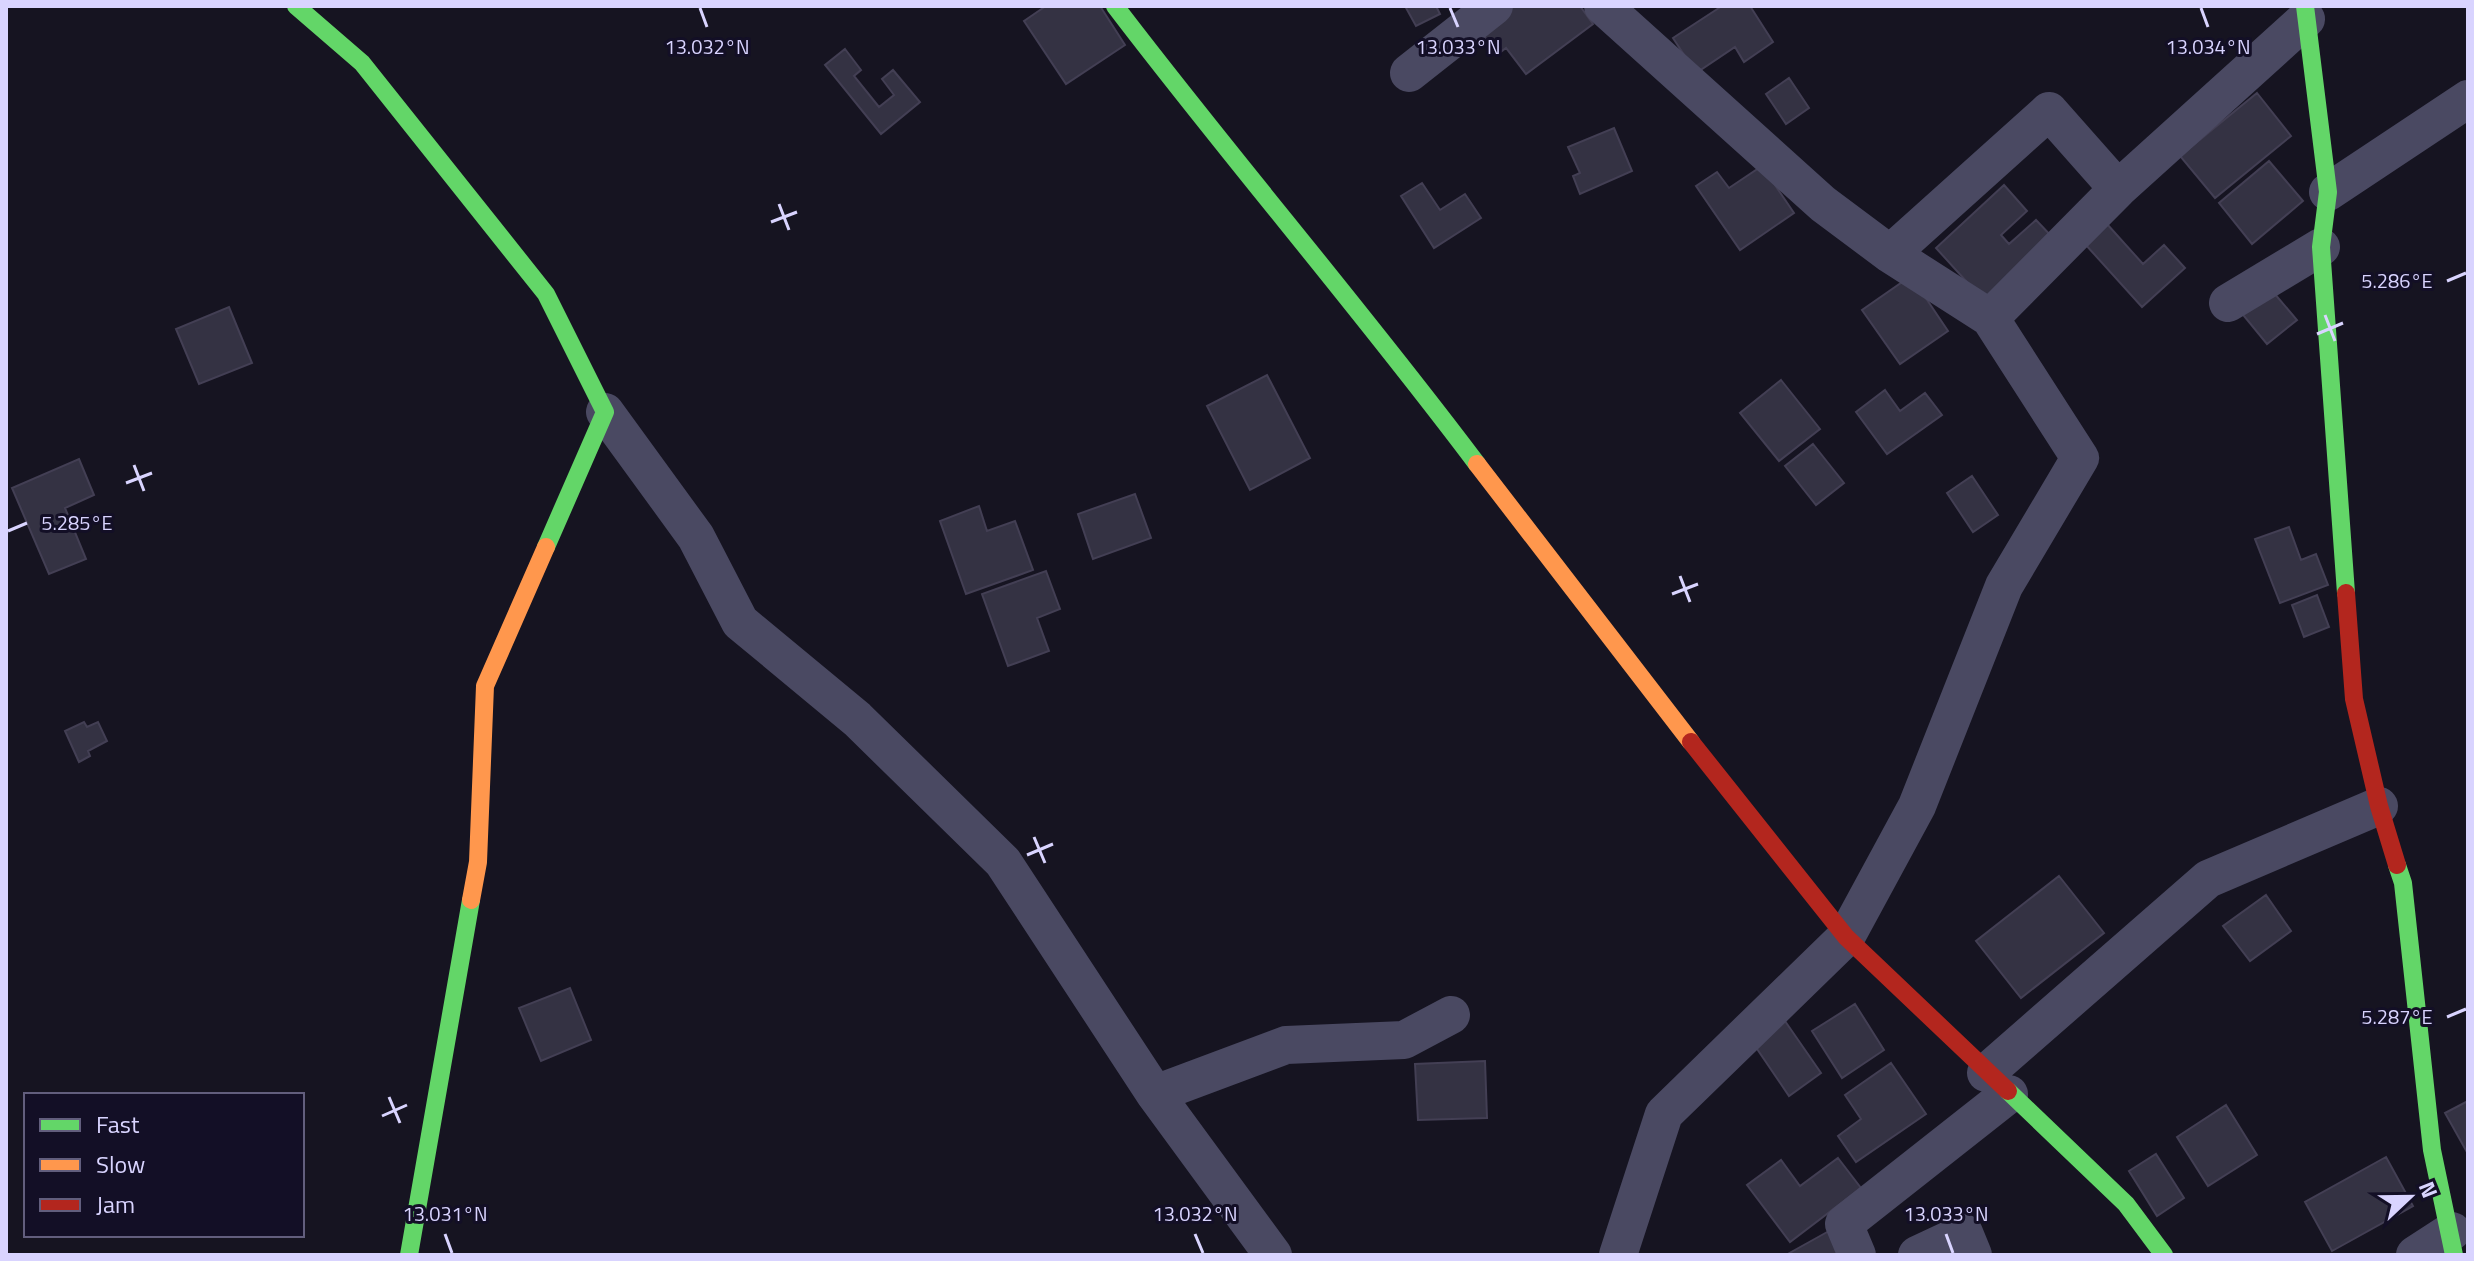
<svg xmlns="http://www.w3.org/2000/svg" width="2474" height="1261" font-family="'Titillium Web',sans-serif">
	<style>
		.building { fill: #343243; stroke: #433f54; stroke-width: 2 }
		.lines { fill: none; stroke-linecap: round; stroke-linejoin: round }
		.street { stroke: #4a4962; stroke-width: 38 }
		.fast { stroke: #63d668; stroke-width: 18 }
		.slow { stroke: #ff974d; stroke-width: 18 }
		.jam { stroke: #b3261e; stroke-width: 18 }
		.ticks { fill: none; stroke: #d9d4ff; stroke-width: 3 }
		.ticks-label { font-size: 20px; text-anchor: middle; fill: #d9d4ff; stroke: #130f26; stroke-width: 6; stroke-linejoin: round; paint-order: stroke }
	</style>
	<rect width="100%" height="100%" fill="#161421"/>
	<path class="building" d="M1046,6H1100L1125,45L1066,84L1024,21Z
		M1405,6H1436L1440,14L1416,26Z
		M1502,6H1580L1593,24L1526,74L1506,48L1498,54L1476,25Z
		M1722,6H1750L1773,42L1744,62L1735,47L1696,73L1673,38Z
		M845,49L861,70L854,76L879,107L894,95L882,79L893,70L920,102L881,134L825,65Z
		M1789,78L1809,108L1786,124L1766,94Z
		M2257,93L2291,136L2215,198L2180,156Z
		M1614,128L1632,171L1580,194L1573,176L1580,173L1568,147Z
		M2269,161L2303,201L2252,244L2219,203Z
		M1762,166L1794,213L1740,250L1696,186L1717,172L1729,188Z
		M1422,183L1440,210L1465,194L1481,218L1434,248L1401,196Z
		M2004,185L2027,211L2001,235L2009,244L2036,220L2054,239L1986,303L1936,248Z
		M2107,224L2143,264L2164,245L2185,268L2142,307L2085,244Z
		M1911,276L1948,331L1900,364L1862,310Z
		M2268,286L2297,320L2267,344L2239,310Z
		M229,307L252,363L199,384L176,329Z
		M1267,375L1310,458L1250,490L1207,406Z
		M1781,380L1820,429L1779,461L1740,413Z
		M1885,390L1900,411L1925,393L1942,415L1887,454L1856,412Z
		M1813,444L1844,483L1816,505L1785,466Z
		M79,459L94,495L65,508L86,559L49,574L12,488Z
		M1972,476L1998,515L1973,532L1947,493Z
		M1135,494L1151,538L1093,559L1078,514Z
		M979,506L987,531L1015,521L1033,570L966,594L940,521Z
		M2289,527L2301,560L2316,554L2328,585L2280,603L2255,539Z
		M1046,571L1060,609L1037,618L1049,651L1008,666L982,594Z
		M2317,595L2329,627L2304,637L2292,605Z
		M84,722L87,727L98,722L107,741L88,751L90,756L79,762L65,731Z
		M2059,876L2104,933L2021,998L1976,941Z
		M2266,895L2291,931L2250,961L2223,926Z
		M570,988L591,1040L541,1061L519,1008Z
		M1855,1004L1884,1050L1842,1078L1812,1031Z
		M1785,1021L1821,1073L1789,1096L1753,1043Z
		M1485,1061L1487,1118L1418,1120L1415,1064Z
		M1891,1063L1926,1114L1856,1162L1838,1136L1861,1119L1845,1095Z
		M2468,1101V1154L2445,1113Z
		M2226,1105L2257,1155L2208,1186L2177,1137Z
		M2156,1154L2184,1198L2157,1216L2129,1171Z
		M2386,1157L2413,1206L2332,1251L2305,1202Z
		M1838,1158L1861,1188L1790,1242L1747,1185L1781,1160L1800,1186Z
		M1829,1231L1842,1255H1786Z"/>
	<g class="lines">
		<path class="street" d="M1603,6L1823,204L1890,254L1990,318L2118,189L2306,19
			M1409,73L1494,6
			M2328,192L2468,99
			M1890,254L2049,111L2118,189
			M2228,303L2321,247
			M605,412L696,537L740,622L857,719L1003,862L1155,1094L1273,1255
			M1986,1073L2208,879L2379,806
			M1155,1094L1286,1045L1404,1040L1451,1015
			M1618,1255L1664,1114L1846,937L1917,806L2004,586L2080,458L1990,318
			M1857,1255L1844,1224L2009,1094
			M1917,1255L1964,1233L1973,1255
			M2415,1255L2452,1231"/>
		<path class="fast" d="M296,6L362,63L546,294L605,412L546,547
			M1115,6C1233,161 1360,308 1477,464
			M2305,6L2328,192L2321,247L2346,593
			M2397,865L2403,883L2432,1150L2454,1255
			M2008,1091L2126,1204L2164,1255
			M409,1255L471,900"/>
		<path class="slow" d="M1477,464L1691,742
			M471,900L478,862L485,686L546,547"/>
		<path class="jam" d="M2346,593L2354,699L2379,806L2397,865
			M1691,742L1846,937L2008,1091"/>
	</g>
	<path class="ticks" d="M700,8L707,27M1450,8L1458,27M2201,8L2208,27M779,204L789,230M771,222L797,212M2447,281L2466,273M2325,315L2335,341M2317,334L2343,323M134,465L144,491M126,483L152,473M8,531L27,523M1680,576L1690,602M1672,594L1698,584M1034,837L1045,863M1027,855L1053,844M2447,1017L2466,1009M389,1097L400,1123M382,1116L407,1105M445,1234L452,1253M1195,1234L1203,1253M1946,1234L1953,1253"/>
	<g class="ticks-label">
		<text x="707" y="54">13.032°N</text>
		<text x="1458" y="54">13.033°N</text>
		<text x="2208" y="54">13.034°N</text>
		<text x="2397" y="288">5.286°E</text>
		<text x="77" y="530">5.285°E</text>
		<text x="2397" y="1024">5.287°E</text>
		<text x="445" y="1221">13.031°N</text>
		<text x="1195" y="1221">13.032°N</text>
		<text x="1946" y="1221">13.033°N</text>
	</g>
	<rect width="2474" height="1261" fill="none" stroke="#d9d4ff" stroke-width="16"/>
	<rect x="24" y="1093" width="280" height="144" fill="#130f26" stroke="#625e7d" stroke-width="2"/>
	<rect x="40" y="1119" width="40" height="12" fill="#63d668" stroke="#625e7d" stroke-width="2"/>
	<text x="96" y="1133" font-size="24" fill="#d9d4ff">Fast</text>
	<rect x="40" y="1159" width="40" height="12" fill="#ff974d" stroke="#625e7d" stroke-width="2"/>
	<text x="96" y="1173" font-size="24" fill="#d9d4ff">Slow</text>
	<rect x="40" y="1199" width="40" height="12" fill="#b3261e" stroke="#625e7d" stroke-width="2"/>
	<text x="96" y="1213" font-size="24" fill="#d9d4ff">Jam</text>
	<g transform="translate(2410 1197) rotate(68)" stroke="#130f26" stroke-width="6" paint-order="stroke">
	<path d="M0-6L14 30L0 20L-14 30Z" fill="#d9d4ff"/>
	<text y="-12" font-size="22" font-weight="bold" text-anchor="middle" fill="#d9d4ff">N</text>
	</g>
</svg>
